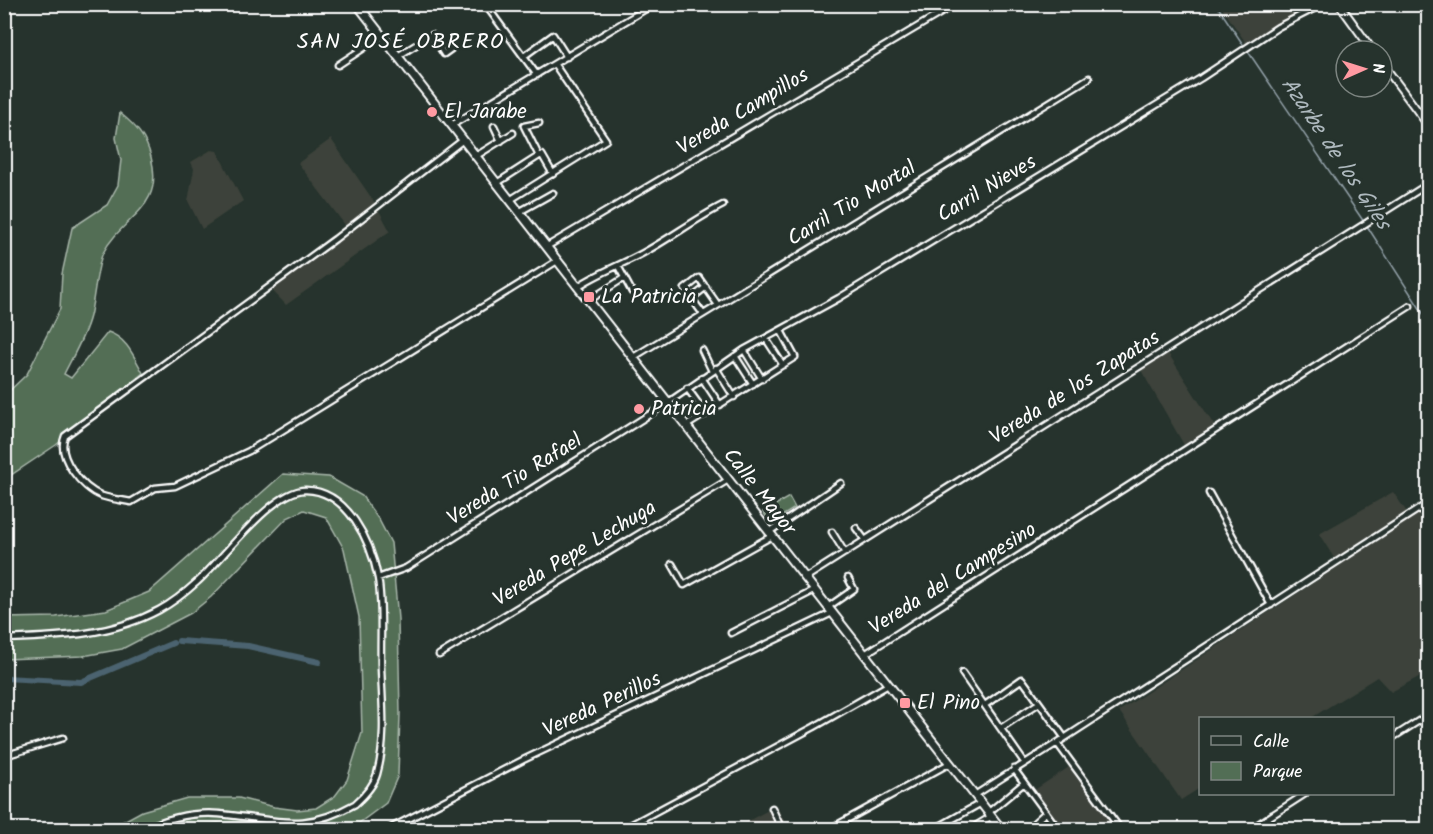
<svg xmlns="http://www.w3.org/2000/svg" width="1433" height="834" font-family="Kalam,sans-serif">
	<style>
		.built { fill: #3c423a }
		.green { fill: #526e55; stroke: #a8b6aa; stroke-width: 1.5 }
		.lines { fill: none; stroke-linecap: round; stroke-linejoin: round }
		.stream { stroke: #93a1a9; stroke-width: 1.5 }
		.canal { stroke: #4b636f; stroke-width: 6 }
		.minor-casing { stroke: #fff; stroke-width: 9 }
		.tertiary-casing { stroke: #fff; stroke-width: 10 }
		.secondary-casing { stroke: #fff; stroke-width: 11 }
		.minor { stroke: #26332d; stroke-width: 4.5 }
		.tertiary { stroke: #26332d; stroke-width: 6 }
		.secondary { stroke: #26332d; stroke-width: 7 }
		.poi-dot { fill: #ff9aa2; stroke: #26332d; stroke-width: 2 }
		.labels { text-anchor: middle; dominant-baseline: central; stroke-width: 6; stroke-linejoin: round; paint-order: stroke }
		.poi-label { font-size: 21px; fill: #fff; stroke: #26332d; text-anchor: start }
		.street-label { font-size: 21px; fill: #fff; stroke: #26332d }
		.neighbourhood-label { font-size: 22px; letter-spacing: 1.5px; fill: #fff; stroke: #26332d }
		.water-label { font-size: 22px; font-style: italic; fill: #aeb9be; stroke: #26332d }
	</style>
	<rect width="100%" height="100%" fill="#26332d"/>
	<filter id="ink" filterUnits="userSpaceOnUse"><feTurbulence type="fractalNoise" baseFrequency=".0167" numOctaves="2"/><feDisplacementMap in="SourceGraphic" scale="12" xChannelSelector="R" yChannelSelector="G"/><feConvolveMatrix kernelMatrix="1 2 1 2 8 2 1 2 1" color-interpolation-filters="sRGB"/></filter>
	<g filter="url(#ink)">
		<path class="built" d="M1220,5H1316L1246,43Z
			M331,139L375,203L390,231L286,305L269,287L270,283L345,225L298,163Z
			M211,150L217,151L243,201L202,229L188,201L194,169L191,162Z
			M1168,353L1219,433L1188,452L1141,370Z
			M1393,492L1411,518L1428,507V672L1391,692L1377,677L1311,718H1200V788L1181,800L1119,711L1339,566L1319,534Z
			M1069,767L1079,781L1081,780L1118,829H1061L1033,791Z
			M776,806L789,829L731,830Z"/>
		<path class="green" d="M120,113C136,126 146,137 151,157C165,210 123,215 103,253C97,264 94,300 90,316C85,336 73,356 64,374L71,378L108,332C127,338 134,357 143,373L56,445L5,479L4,396L27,374L60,309L62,274L72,228L107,205L118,185L121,160L116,138Z
			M283,474L329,477L362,496L379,520L391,543L398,619L400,714L398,775L386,803L351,829H245L218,823L169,829H109L142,811L187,798H239L274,807L297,810L316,808L335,796L347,780L362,733L359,617L344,549L326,517L304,510L287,518L211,597L191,613L122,649L83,656L5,659L4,618L56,617L106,610L149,592Z
			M789,497L795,508L771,523L763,512Z"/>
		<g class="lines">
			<path class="stream" d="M1216,4L1244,46
				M1247,50L1364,222
				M1367,226L1428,321"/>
			<path class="canal" d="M179,641L248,646L319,662
				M4,678L81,682L173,643"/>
			<defs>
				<path id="minor" d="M485,4L537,75
					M398,56L432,35L444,54L451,49
					M524,56L553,35L567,57
					M338,65L382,36
					M452,125L654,4
					M494,126L501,141
					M463,140L335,239L65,436C56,457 82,488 102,496C111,499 121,500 131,502L155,488L175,486L249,451L557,261
					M476,156L513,133
					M539,156L542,155L553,174
					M497,183L539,156L524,126L539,123
					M510,200L606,140L555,65
					M519,212L553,193
					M546,247L956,4
					M618,266L632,292
					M577,287C598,273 621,265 643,253C671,238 695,219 723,205
					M692,298L706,287
					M588,301L624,278
					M703,314L685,289L699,278L718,305
					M766,339L783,365
					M702,350L712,371
					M744,350L762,379
					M735,356L753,384
					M632,358L1089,78
					M716,368L734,397
					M702,378L720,405
					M687,388L706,414
					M686,426L795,357L781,331
					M1209,493L1271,605
					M856,528L865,540
					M769,532L841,483
					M832,532L845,553
					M672,564L684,585L772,536
					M378,578L406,568L663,406L744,350L839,298L1201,78L1278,27L1323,4
					M805,578L1428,184
					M828,607L854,589L848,578
					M731,633L815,590
					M4,639C58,637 111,636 159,610C172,603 186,592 197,582C222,560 273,489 306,490C348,491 371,542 378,578C383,606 380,638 381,667C382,702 387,739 377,774C374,785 364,796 355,804C301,834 278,819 219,814C193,812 165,819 142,830
					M865,654L1410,306
					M439,655L728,480
					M962,673L1024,762
					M985,705L1022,679L1064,737
					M1001,728L1039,703
					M1392,738L1428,715
					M1057,743L1428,503
					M4,756L63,738
					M1014,769L1059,830
					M975,795L1057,743L1121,830
					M772,808L782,830
					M989,812L1024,783
					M387,830L523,760L832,613
					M621,830L814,727L888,685
					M828,830L950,763
					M933,830L981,803
					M969,830L992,816
					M1026,830L1046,812
					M1249,830L1305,794"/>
				<path id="tertiary" d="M1339,4L1373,51
					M1382,63L1428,125"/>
				<path id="secondary" d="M357,4L1002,830"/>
			</defs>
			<use href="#minor" class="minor-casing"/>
			<use href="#tertiary" class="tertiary-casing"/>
			<use href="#secondary" class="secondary-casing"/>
			<use href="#minor" class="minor"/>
			<use href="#tertiary" class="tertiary"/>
			<use href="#secondary" class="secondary"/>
		</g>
	</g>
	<g class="poi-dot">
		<circle cx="432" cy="112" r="6"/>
		<rect x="583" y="291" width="12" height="12" rx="3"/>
		<circle cx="639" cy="409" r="6"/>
		<rect x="899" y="697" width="12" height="12" rx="3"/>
	</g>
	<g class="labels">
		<g class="poi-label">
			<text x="444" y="112">El Jarabe</text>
			<text x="601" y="297">La Patricia</text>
			<text x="651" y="409">Patricia</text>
			<text x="917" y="703">El Pino</text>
		</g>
		<g class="street-label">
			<text transform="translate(743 112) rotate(-31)">Vereda Campillos</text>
			<text transform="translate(987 189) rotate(-31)">Carril Nieves</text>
			<text transform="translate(852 204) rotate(-31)">Carril Tio Mortal</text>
			<text transform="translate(1075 388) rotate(-32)">Vereda de los Zapatas</text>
			<text transform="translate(515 480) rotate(-32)">Vereda Tio Rafael</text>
			<text transform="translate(759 492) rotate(52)">Calle Mayor</text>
			<text transform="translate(575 554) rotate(-31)">Vereda Pepe Lechuga</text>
			<text transform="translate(953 579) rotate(-32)">Vereda del Campesino</text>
			<text transform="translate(602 705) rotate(-25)">Vereda Perillos</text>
		</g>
		<g class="neighbourhood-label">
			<text x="401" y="42">SAN JOSÉ OBRERO</text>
		</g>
		<g class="water-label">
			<text transform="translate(1335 154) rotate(56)">Azarbe de los Giles</text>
		</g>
	</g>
	<rect width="1433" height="834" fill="none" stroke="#26332d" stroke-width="24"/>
	<rect x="12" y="12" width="1409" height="810" fill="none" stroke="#fff" stroke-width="2" filter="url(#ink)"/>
	<rect x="1199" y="717" width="195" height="78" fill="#26332d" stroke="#7d8581" stroke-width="1.5"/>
	<rect x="1211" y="736" width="30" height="9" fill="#26332d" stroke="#7d8581" stroke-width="1.5"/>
	<text x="1253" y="747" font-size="18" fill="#ffffff">Calle</text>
	<rect x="1211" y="762" width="30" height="18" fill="#526e55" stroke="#7d8581" stroke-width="1.5"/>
	<text x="1253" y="777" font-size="18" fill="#ffffff">Parque</text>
	<g transform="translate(1364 69) rotate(87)"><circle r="28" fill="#26332d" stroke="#7d8581" stroke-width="1.5"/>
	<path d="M0-4.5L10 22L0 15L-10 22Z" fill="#ff9aa2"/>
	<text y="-9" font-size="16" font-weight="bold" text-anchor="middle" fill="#ffffff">N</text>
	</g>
</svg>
